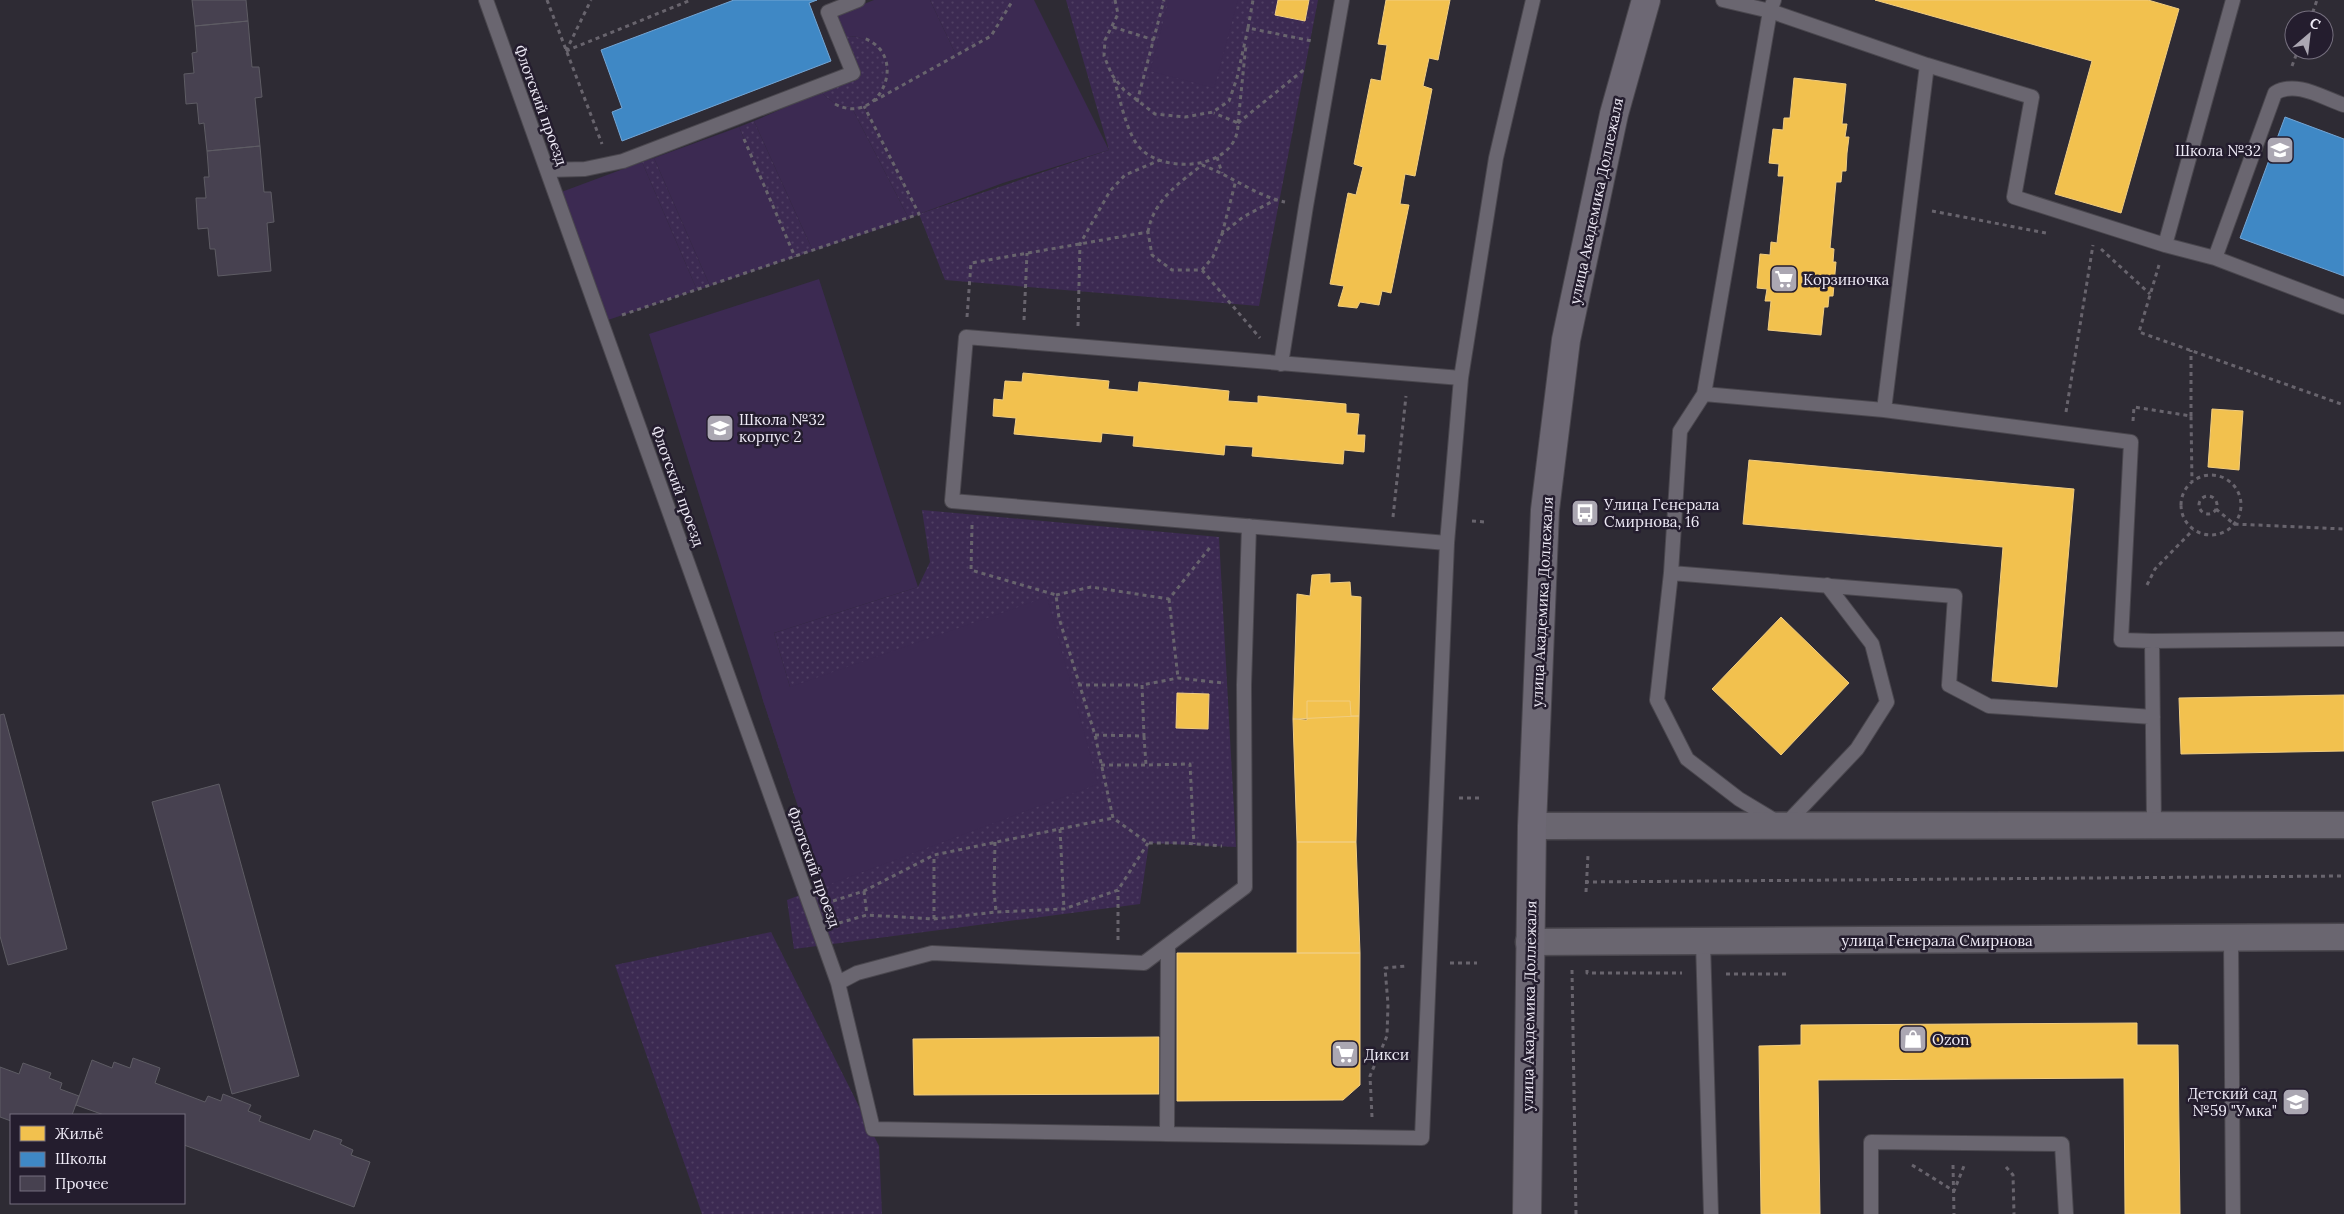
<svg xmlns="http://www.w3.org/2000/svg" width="2344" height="1214" font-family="Lora,serif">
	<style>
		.grass { fill: url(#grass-dots) }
		.park { fill: #3c2a52 }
		.homes { fill: #f2c14e; stroke: #f1cd80 }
		.schools { fill: #3f88c5; stroke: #74a5d4 }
		.building { fill: #474150; stroke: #5e5c64 }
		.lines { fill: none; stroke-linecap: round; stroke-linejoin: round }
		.service-casing { stroke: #4a474e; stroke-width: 16 }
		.minor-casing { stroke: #4a474e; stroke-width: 29 }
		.secondary-casing { stroke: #4a474e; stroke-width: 30 }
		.path { stroke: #68646d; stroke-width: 3; stroke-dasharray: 4 4; stroke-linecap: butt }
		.service { stroke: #6a6670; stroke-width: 14 }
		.minor { stroke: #6a6670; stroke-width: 26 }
		.secondary { stroke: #6d6874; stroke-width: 28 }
		.labels { text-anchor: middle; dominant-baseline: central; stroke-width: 5; stroke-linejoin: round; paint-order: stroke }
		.street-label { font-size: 15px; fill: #eeeaf6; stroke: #241d2e }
		.poi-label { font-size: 15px; fill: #eeeaf6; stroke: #241d2e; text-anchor: start }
	</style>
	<defs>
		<pattern id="grass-dots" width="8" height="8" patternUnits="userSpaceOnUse" patternTransform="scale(1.25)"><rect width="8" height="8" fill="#3c2a52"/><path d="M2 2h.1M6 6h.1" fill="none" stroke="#4f3f63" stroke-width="1.8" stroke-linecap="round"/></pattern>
	</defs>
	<rect width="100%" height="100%" fill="#2e2b34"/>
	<path class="grass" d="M930,0H1013L991,36L956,55Z
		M1066,0H1318L1259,306L945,280L919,214L909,219L852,108C839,106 831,102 821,92L861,75L845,36C891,35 903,84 864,107L919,214L1109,150Z
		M754,121L813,251L795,257L739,127Z
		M654,158L710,286L697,290L642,162Z
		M922,510L1219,537L1236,847L1149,843L1140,904L794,949L787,900L824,886L762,697L790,687L774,633L918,587L930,562Z
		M771,932L879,1146L882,1214H702L615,965Z"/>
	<path class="park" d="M874,0H930L956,55L991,36L1013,0H1034L1109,150L1003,183L919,214L864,106C904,84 890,35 845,36L836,15Z
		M1169,0H1238L1214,88L1150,71Z
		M821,92C831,102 839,106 852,108L909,219L813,251L754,121Z
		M739,127L795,257L710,286L654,158Z
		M642,162L697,290L602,322L556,194Z
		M819,279L918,587L774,633L790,687L1047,597L1098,784L825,886L762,697L649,334Z"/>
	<path class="homes" d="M1278,0H1309L1305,21L1275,15Z
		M1386,0H1450L1438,60L1429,58L1423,86L1432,89L1415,176L1405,174L1400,204L1409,205L1391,293L1382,291L1379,305L1360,302L1357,308L1338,306L1344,286L1330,284L1348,193L1356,195L1363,167L1354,164L1371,79L1381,81L1387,45L1378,44Z
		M1875,0H2148L2179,9L2121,213L2055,194L2092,61Z
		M1794,78L1846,84L1842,124H1847L1845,137H1849L1847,153L1846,171H1842L1841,182H1836L1830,248L1834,249L1833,262H1836L1833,296H1829L1828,307H1824L1821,335L1768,330L1771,301H1765L1767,289L1757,288L1760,254L1770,255L1771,242L1777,243L1784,176H1778L1779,164L1769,163L1773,129L1783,130L1784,118H1790Z
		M1023,373L1109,381L1108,389L1138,392L1139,382L1229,391L1228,401L1258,403V396L1346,404V413L1359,414L1357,435H1365L1364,452L1344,450L1343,464L1252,456L1253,447L1225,445L1224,455L1133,446L1134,436L1102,433L1101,442L1014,434L1016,418L993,416L994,399L1003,400L1005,381L1022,382Z
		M2212,409L2243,411L2239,470L2208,467Z
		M1749,460L2074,489L2057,687L1992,681L2003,547L1743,524Z
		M1330,574V583L1350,582L1351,596L1361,597L1359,716L1293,719L1297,594L1310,596L1312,575Z
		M1781,617L1849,683L1781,755L1712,689Z
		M1177,693L1209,694L1208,729L1176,728Z
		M2344,695V751L2181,754L2179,698Z
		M1307,701H1350L1351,716H1359L1356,842H1297L1293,719L1307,720Z
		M1297,842H1356L1360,953H1297Z
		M1177,953H1360V1085L1343,1100L1177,1101Z
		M2137,1023V1045H2178L2180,1214H2125L2124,1078L1818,1080L1820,1214H1761L1759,1046L1801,1045V1025Z
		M1159,1037V1094L914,1095L913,1039Z"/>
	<path class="schools" d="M734,0H817L809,3L831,61L622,141L612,112L622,108L601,50Z
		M2285,117L2344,139V276L2240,238Z"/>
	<path class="building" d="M192,0H246L248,21L195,26Z
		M248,21L252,67H259L262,97L255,98L260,146L207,151L204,123L199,124L197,103L186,104L184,74L194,73L192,53L197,52L195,26Z
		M260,146L264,192H271L274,222L267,223L271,271L218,276L215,249H210L208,228L198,229L196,198H206L204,177H209L207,151Z
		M4,714L67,949L8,965L0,936V715Z
		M219,784L299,1076L232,1094L152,802Z
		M133,1058L160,1068L155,1083L205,1102L208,1096L221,1101L223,1094L251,1105L248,1111L261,1116L259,1121L310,1140L314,1130L342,1140L340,1144L353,1150L351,1155L370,1162L354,1207L184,1145V1115H104L76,1105L92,1060L112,1068L114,1062L130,1068Z
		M23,1063L51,1073L49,1078L62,1083L60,1089L79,1096L72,1115H11V1121L0,1117V1067L19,1074Z"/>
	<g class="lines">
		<defs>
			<path id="service" d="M486,0L838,983L873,1129L1167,1134H1158
				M1723,0L1770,11L1927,65L1884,410L2131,442L2121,640L2152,641L2154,825
				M1927,65L2032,97L2014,197L2165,245L2233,0
				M547,170L585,169L623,161L853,73L828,12L858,0
				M2165,245L2215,258L2344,307
				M2215,258L2275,93C2296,80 2323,98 2344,105
				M1281,364L1306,206L1342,0
				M1461,378L966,337L952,501L1447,543L1461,378L1496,158L1533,0
				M1704,394L1770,11L1774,0
				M1671,573L1680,431L1704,394L1884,410
				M1827,585L1872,644L1887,702L1857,749L1784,826L1739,799L1687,759L1657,700L1671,573L1955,596L1949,685L1989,706L2153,717
				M2152,641L2344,639
				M2231,938L2233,1214
				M1703,942L1711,1214
				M838,983L857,973L932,953L1144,963L1245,887L1244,685L1249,526
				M1159,1134L1422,1138L1447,543
				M1167,1134L1168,945
				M1871,1214V1142L2062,1144L2066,1214"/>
			<path id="minor" d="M1532,826L2344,825
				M1529,942L2344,937"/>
			<path id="secondary" d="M1527,1214L1532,826L1545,510L1566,340L1614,114L1646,0"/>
		</defs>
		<use href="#service" class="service-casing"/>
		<use href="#minor" class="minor-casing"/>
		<use href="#secondary" class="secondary-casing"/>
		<path class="path" d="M547,0L602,144
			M1115,0L1118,14L1105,40L1104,56L1112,75L1124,90L1155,114L1185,117L1213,112L1229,101L1237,78L1248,28L1312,41
			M2310,20L2317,0
			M1113,27L1154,40
			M1248,28L1253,0
			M566,51L691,0
			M566,51L591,0
			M2292,66L2298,50
			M1114,79C1120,98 1127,137 1142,150C1169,175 1239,168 1238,123L1214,113
			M874,101L991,36L1013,0
			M1137,102L1164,0
			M835,104C880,128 911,54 863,38
			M1238,123L1246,44
			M1238,123L1306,68
			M744,139L795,257
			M1217,157L1222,173
			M1932,211L2046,233
			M1148,232C1153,201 1179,183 1202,165C1230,175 1256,196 1285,202
			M1222,234L1236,180
			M2101,249L2150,294
			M2159,265L2139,332L2344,405
			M1202,270L1260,338
			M622,315L919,214L864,106
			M967,317L971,263L1148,232L1152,255L1172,270H1202L1213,257L1222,234L1243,217L1275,200
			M1024,320L1027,253
			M1078,326L1080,244L1110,191L1125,175L1160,160
			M2066,412L2093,245
			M2191,416V350
			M2133,421L2134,407L2191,416L2192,482
			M2181 505a30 30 0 1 1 60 0a30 30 0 1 1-60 0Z
			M2199 505a9 9 0 1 1 18 0a9 9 0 1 1-18 0Z
			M2216,509L2234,524L2344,529
			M1393,517L1406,396
			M1472,521L1485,522
			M972,525L971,570L1056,595L1059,618L1095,735L1113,818L1148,843H1184L1222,846
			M2147,585L2155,569L2193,530
			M1056,595L1091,587L1169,599L1212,545
			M1169,599L1178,678
			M1078,685H1142
			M1095,735L1144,736L1142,685L1178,678L1223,683
			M1144,736L1146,765L1190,764L1194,844
			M1101,765H1146
			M1459,798H1480
			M1060,829L1064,909
			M995,842L994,891L996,912
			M1585,882L2344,876
			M864,891L867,915
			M1586,892L1588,855
			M833,901L864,891L934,855L1113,818
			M934,919V855
			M839,923L867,915L934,919L996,912L1064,909L1118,890L1148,843
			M1118,940V890
			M1450,963H1477
			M1572,970L1576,1214
			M1587,970V973H1682
			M1726,974H1788
			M1372,1117L1370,1076L1387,1036L1388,1004L1385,968L1406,966
			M1912,1165L1954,1191L1964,1166
			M1953,1165L1954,1214
			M2006,1167L2013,1175L2014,1214"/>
		<use href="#service" class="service"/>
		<use href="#minor" class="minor"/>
		<use href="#secondary" class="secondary"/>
	</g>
	<defs>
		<symbol id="school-square" viewBox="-11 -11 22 22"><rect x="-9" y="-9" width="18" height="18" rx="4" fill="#aba7b2" stroke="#241d2e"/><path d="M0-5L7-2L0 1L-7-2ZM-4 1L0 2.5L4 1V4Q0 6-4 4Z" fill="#fff"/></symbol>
		<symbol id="supermarket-square" viewBox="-11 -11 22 22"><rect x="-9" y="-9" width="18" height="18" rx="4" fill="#aba7b2" stroke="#241d2e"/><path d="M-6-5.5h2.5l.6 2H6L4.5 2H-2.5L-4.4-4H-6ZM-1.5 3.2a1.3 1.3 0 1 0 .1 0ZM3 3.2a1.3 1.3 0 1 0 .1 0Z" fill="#fff"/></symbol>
		<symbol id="bus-square" viewBox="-11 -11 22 22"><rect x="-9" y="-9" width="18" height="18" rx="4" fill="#aba7b2" stroke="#241d2e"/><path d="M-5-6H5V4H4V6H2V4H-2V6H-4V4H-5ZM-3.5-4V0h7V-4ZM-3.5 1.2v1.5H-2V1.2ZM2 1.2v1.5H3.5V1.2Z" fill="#fff"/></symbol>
		<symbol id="shop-square" viewBox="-11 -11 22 22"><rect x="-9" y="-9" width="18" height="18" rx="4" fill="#aba7b2" stroke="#241d2e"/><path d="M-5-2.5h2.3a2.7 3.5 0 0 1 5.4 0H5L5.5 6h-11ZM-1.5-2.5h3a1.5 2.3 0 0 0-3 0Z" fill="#fff"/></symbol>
	</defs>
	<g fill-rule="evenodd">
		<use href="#school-square" x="2264" y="134" width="32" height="32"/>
		<use href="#supermarket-square" x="1768" y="263" width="32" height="32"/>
		<use href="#school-square" x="704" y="412" width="32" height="32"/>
		<use href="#bus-square" x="1569" y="497" width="32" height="32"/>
		<use href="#shop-square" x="1897" y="1023" width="32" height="32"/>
		<use href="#supermarket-square" x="1329" y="1038" width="32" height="32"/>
		<use href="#school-square" x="2280" y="1086" width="32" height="32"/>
	</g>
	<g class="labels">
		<g class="street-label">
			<text transform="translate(541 105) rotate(70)">Флотский проезд</text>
			<text transform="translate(1596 201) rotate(-78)">улица Академика Доллежаля</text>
			<text transform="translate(678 486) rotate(70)">Флотский проезд</text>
			<text transform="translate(1542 602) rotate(-87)">улица Академика Доллежаля</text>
			<text transform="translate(814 867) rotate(70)">Флотский проезд</text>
			<text x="1937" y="940">улица Генерала Смирнова</text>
			<text transform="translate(1529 1006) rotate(-89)">улица Академика Доллежаля</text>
		</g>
		<g class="poi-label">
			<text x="2261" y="150" text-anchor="end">Школа №32</text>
			<text x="1803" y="279">Корзиночка</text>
			<text x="739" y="419">Школа №32<tspan x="739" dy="17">корпус 2</tspan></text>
			<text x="1604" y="504">Улица Генерала<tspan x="1604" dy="17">Смирнова, 16</tspan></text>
			<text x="1932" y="1039">Ozon</text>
			<text x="1364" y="1054">Дикси</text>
			<text x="2277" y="1093" text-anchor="end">Детский сад<tspan x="2277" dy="17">№59 "Умка"</tspan></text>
		</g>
	</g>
	<rect x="10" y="1114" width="175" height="90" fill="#241d2e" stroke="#756f7e"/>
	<rect x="20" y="1126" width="25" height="15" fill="#f2c14e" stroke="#756f7e"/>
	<text x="55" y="1139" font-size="15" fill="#eeeaf6">Жильё</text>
	<rect x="20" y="1152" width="25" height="15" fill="#3f88c5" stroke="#756f7e"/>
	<text x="55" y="1164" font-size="15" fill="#eeeaf6">Школы</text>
	<rect x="20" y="1176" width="25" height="15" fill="#474150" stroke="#756f7e"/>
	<text x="55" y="1189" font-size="15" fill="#eeeaf6">Прочее</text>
	<g transform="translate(2309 35) rotate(28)"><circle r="24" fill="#241d2e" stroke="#756f7e"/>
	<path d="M0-4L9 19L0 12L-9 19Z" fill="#aba7b2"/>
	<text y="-8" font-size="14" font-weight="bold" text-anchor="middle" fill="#eeeaf6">С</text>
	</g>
</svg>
